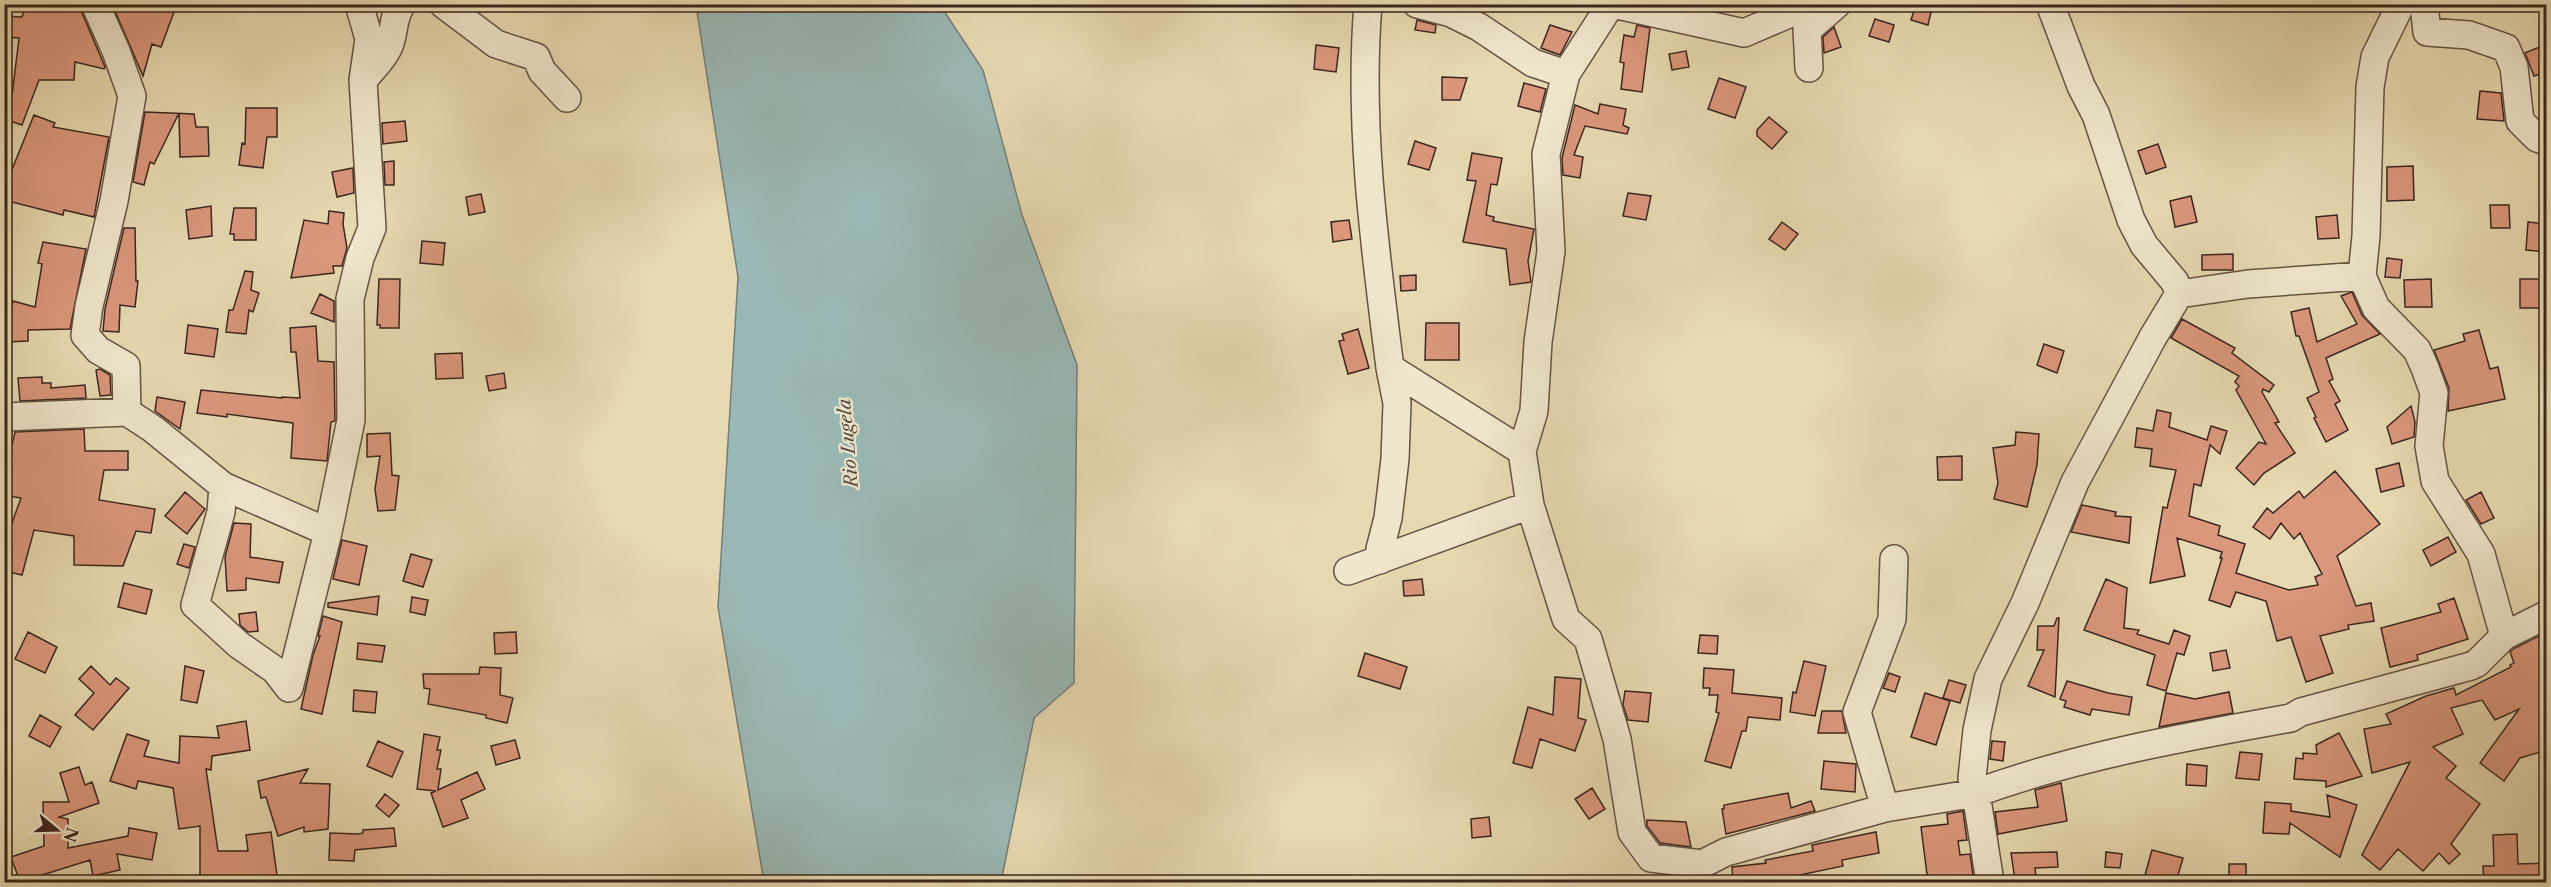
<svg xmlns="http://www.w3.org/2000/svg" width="2551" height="887" font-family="'Libre Caslon Text',serif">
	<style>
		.water { fill: #9ab8b5; stroke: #747e79; stroke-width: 1.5 }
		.building { fill: #da977c; stroke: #3b261e; stroke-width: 1.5 }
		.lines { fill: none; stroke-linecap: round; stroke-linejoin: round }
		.minor-casing { stroke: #665343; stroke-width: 30 }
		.minor { stroke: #efe6cc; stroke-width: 27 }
		.labels { text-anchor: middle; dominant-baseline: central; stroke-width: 4.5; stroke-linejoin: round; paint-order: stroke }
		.water-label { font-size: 18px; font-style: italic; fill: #534a44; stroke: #efe6cc }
	</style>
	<rect width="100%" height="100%" fill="#e7d9b1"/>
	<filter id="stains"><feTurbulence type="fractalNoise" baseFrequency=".00333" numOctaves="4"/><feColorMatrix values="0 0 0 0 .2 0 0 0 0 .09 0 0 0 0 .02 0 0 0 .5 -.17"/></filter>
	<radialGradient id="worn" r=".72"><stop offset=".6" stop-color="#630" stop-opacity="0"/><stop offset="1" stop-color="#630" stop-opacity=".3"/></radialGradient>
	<path class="water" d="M696,5H940L983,70L1022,215L1077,365L1074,683L1034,718L1001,882H764L718,607L738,277Z"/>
	<path class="building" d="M26,4H63L80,8L105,67L104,69L75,62L74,80H39L22,125L4,119V94L12,96L19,38L4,37V16L22,17Z
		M112,4H177L161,47L152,44L143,76Z
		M1916,4L1932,8L1928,25L1911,20Z
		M1875,19L1894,25L1889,42L1869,36Z
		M1417,20L1436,25L1435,33L1415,30Z
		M1550,25L1572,32L1560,55L1541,48Z
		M1637,25L1650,28L1642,92L1621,89L1624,63L1620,62L1624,35L1634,37Z
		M1834,27L1841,47L1824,53L1823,37Z
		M2547,44V72L2534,76L2525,53Z
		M1316,45L1339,48L1336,72L1314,69Z
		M1686,51L1689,67L1672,70L1669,54Z
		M1442,77L1467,78L1460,100H1442Z
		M1719,78L1746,87L1735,118L1708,109Z
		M1524,83L1546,89L1540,112L1518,106Z
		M2480,91L2501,93L2504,121L2477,119Z
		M1600,104L1626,109L1623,125L1629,128L1627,134L1585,126L1574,155L1583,157L1580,178L1563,175L1562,158L1575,105L1598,114Z
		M246,108H277V137H267L263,168L239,165L242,143L245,144Z
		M145,112L194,114L196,127H208L209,156L180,157L179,113L154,164L150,162L144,185L133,182Z
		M34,115L55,123L53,127L109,137L94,217L64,210L63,215L4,200V169L11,172Z
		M1769,117L1787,132L1772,149L1757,136V130Z
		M405,121L407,141L383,144L382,123Z
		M1415,141L1436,148L1429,170L1408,164Z
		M2158,144L2166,167L2146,174L2138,151Z
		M1472,153L1502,158L1497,185L1491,184L1486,215L1494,217L1493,221L1534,229L1528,261L1531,282L1510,285L1506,249L1463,242L1476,181L1467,180Z
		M394,161V185H385L384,162Z
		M2413,166L2414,200L2387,201V167Z
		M353,168L354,193L337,197L332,172Z
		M1628,193L1651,196L1646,220L1623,216Z
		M481,194L485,212L469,215L466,197Z
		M2191,196L2197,222L2175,227L2170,201Z
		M2490,205H2509L2510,228H2491Z
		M211,206L212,236L189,239L186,210Z
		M234,208H256V240H234V234H230Z
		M329,211L344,213L343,224L347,248L342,266H333L334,273L291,278L304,220L328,224Z
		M2337,215L2339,238L2318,239L2316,217Z
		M1349,220L1352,239L1333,242L1331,222Z
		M1782,222L1798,234L1785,250L1769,239Z
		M2528,222L2547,224V252L2526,250Z
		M124,228H135L136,281H138L135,307L120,305L119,332L103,331L105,309Z
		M422,241L445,243L443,265L420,263Z
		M43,242L86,249L70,329L28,330V341L6,342V329L13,301L35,307L42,264L38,263Z
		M2233,254V270H2202V255Z
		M2387,258L2402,260L2400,278L2385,277Z
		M245,271L253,272L251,290L259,293L253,312L249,310L246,334L226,332L229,310H233Z
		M1416,275V290L1401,291L1400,276Z
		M379,279H400L399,328H380V325H377Z
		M2431,279L2432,307H2405L2404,280Z
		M2520,279H2541V308H2520Z
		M2352,292L2362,315L2380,334L2326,358L2333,379L2329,381L2340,401L2335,404L2348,430L2326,442L2314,418L2316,417L2307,398L2319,392L2299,336H2296L2291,312L2309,308L2317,342L2357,324L2341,296Z
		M320,294L334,301V322L311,313Z
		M2182,319L2235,348L2232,353L2274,385L2269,392L2263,389L2262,392L2279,422L2275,423L2295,453L2264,473L2254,485L2236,468L2259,442L2266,444L2236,390L2239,386L2235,382L2239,376L2171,338Z
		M1426,323H1459V360H1425Z
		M188,325L218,329L214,357L185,353Z
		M316,326L318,361L334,362L335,421L331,422L327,461L291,458L293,423L227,414V417L197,413L201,390L282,398V397L300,398L296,352H291L290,328Z
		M1358,329L1369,368L1348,374L1339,341L1344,340L1342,334Z
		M2479,330L2490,369L2498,367L2505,399L2448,411L2449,388L2434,350L2465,341L2463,334Z
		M2044,344L2064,351L2057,373L2037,365Z
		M462,353L463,378L436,379L435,354Z
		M100,369L110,375L111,395L100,396L96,370Z
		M504,373L506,388L489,391L486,376Z
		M42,377V383H51V388L85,385L86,398L20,401L18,378Z
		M157,397L185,402L180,429L155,411Z
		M2411,406L2415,422L2414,437L2392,444L2387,427Z
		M2157,410L2171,413L2169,427L2207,440L2211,426L2227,431L2220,454L2210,445L2201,486L2194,484L2189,516L2220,526L2218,535L2245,544L2236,573L2289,590L2318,585L2315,577L2322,574L2300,533L2294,539L2281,523L2270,539L2253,527L2267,508L2273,513L2299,491L2304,498L2335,471L2380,524L2337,556L2356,606L2371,603L2374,621L2348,625L2349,629L2320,636L2333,673L2306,682L2291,637L2277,641L2266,601L2236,592L2230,607L2209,600L2222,558H2220L2222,552L2177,538L2185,576L2150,583L2163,507L2167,508L2176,470L2150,466L2152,449L2135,447L2137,428L2153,431Z
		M84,429L85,451H128V470H104L99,500L155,509L151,533L136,531L123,566L74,565V536L34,530L22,575L4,571V545L21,498L4,495V480L15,432Z
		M2016,432L2039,434L2037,465L2027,507L1994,499L1998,483L1993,448L2015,445Z
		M390,433L392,475L399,476L395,510L378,511L375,489L380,456L367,457V434Z
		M1962,456V480H1938L1937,457Z
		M2399,463L2404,486L2381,492L2376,469Z
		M185,492L205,509L187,534L165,516Z
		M2481,492L2494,518L2481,524L2466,500Z
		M2082,505L2116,512L2115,516L2131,517L2129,543L2071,532Z
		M234,523L251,524L250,557L283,562L279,583L246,578V590L227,591L225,557Z
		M2448,537L2456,552L2431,566L2423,550Z
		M342,540L367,546L359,585L333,579Z
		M184,544L195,547L189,568L177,564Z
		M411,554L432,560L423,587L403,581Z
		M1422,579L1424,595L1404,596L1403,581Z
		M2106,579L2127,588L2124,628L2139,630L2137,634L2169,644L2174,630L2190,636L2184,655L2177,653L2166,691L2147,685L2155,655L2084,630Z
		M124,583L152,590L146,614L118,607Z
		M379,596L377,615L328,607V603Z
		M412,597L428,600L425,615L410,612Z
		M2454,598L2468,639L2417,655L2418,660L2390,667L2381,628L2441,612L2438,604Z
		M256,612L258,631L248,632L240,625L239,614Z
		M323,616L342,622L322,714L301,709L313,655L320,636H318Z
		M2057,618H2059L2055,697L2028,686L2044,650H2037L2038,626H2054Z
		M28,632L57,647L45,673L15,659Z
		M516,632L517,653L495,654L494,633Z
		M2547,632V750L2520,758L2504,781L2480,763L2519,709L2495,720L2482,700L2451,708L2463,734L2433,747L2456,766L2446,778L2480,804L2451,844L2460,854L2449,864L2439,853L2423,871L2398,849L2380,870L2362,855L2410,762L2372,773L2364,729L2391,724L2386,714L2426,696L2454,688L2456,695L2511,667L2510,665L2514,663L2510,652L2513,649Z
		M1700,635L1718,636L1717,654L1698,653Z
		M358,643L385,646L382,662L357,659Z
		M2226,650L2230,668L2213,671L2210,653Z
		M1365,653L1407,667L1400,689L1358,676Z
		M1804,661L1826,666L1815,716L1790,712L1793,692L1796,693Z
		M91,666L110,685L116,678L129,688L93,730L75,715L94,693L79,679Z
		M185,666L204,671L197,703L181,700Z
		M480,667L501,668L500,695L513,698L507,723L486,718V715L428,704L430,689L424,688L423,674H479Z
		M1704,668L1734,670L1732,693L1782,698L1780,720L1748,717L1746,731H1742L1731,768L1705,761L1719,713L1716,712L1718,695H1709L1710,688H1703Z
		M1889,673L1900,677L1895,692L1883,688Z
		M1555,677L1581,679L1578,718L1586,720L1575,751L1540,739L1532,768L1513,763L1528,707L1553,715Z
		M1949,680L1966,685L1960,703L1943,698Z
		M2067,681L2108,693L2132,697L2129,715L2092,709L2090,715L2064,707L2066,701L2060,699Z
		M354,690L377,692L375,713L353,711Z
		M1625,691L1651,693L1648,722L1628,720L1623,705Z
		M2229,692L2233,713L2159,727L2166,693L2195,699Z
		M1925,693L1950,701L1936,745L1911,737Z
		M1822,711H1842L1846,733H1818Z
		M40,715L61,727L50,747L29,736Z
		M246,721L250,750L212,756L211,770L206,769L218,851H248L246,835L271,832L278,882H212L214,876H200V826L179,829L173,788L138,781L136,789L110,781L127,734L149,741L144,756L179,763L180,736L219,738L217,726Z
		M2339,733L2362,776L2326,787V781L2294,779L2296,758L2303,759V753L2317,754L2316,745Z
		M424,734L440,737L437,750H441L437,769H441L438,790L477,772L485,789L461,800L468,818L443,827L431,793L436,791L417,789Z
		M515,740L520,758L496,765L491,746Z
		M378,741L403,752L392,777L367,766Z
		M1992,741L2005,742L2003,761L1990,759Z
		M2240,752L2262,754L2259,780L2236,778Z
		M1824,761L1856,764L1855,792L1821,789Z
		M2187,764L2207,766L2206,786L2186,785Z
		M79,767L85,785L92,782L99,803L59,817L68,819V848L128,836L129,828L157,833L152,860L117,854L120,870L93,876L90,860L20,882L11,857L44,846L43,802H69L60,773Z
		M308,769L300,783L330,784L328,829L304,832V827L278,836L266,797L261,798L258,781Z
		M2061,783L2067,821L1998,834L1995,812L2038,807L2035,790Z
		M1592,788L1605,809L1589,819L1575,799Z
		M1788,793L1791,808L1811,801L1815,811L1726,834L1722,809H1724V805Z
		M385,794L399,805L389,817L376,806Z
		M2327,795L2357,805L2340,857L2290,823L2289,834L2263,833L2265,802L2291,804V811L2330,817Z
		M1963,811L1967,840L1958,841L1960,855L1970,854L1974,882H1928L1921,827L1948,824L1947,814Z
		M1489,817L1491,836L1472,838L1471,819Z
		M1647,820L1686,822L1691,847L1660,843L1647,826Z
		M394,828L396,846L355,850L354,861L329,860L330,833L359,834L363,833V830Z
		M1876,832L1879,853L1842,860L1843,866L1790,877V882H1733L1732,867L1766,863L1765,860L1813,851L1812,845Z
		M2517,834L2518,864L2547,863V882H2484L2483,866H2494L2493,835Z
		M2152,850L2183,858L2176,882L2145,875Z
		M2057,852L2058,867L2035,868L2036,877L2015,880L2011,853Z
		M2106,852L2122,854L2120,868L2105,867Z
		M2229,864H2246V882H2229Z"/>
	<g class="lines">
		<defs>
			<path id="minor" d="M95,4L116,51L132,96L114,201L89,306L85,335L98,350L126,366L127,412
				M443,4L496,44L536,57L542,71L567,98
				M1368,4C1358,126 1375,248 1390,368L1522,451L1530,505
				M1417,4L1451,13L1479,27L1533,63L1566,74
				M1613,4L1744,33L1812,4
				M2050,4L2081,86L2096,115L2131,220L2144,245L2175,282L2179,294
				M2424,4L2427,32L2469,35L2506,48L2514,67L2520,121L2537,138L2546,141
				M1809,68L1807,30L1837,4
				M366,77C374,67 384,58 389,46C395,32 392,17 402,4
				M2362,276L2366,236L2370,87L2375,57L2401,4
				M4,417L127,412L153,429L223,486L221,512L195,605L239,645L275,670L289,688L328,532L351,420L350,299L360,258L372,228L363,80L369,39L359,4
				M1522,451L1534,411L1538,342L1551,251L1546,154L1566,74L1611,4
				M223,486L328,532
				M1380,560V549L1388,518L1395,459L1397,403L1390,368
				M1348,571L1530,505L1566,619L1588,639L1617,739L1632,832L1651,858L1702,864L1726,852L1885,808L1857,712L1892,619L1894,559
				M1885,808L1976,793L1972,778L1977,730L1988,679L2025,603L2075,482L2153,337L2179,294L2248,284L2362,276L2376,308L2417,350L2425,368L2434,393L2429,446L2435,481L2481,554L2504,636
				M1990,882L1976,793C2077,756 2185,737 2291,718L2301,712L2471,666L2477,663L2504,636L2546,615"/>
		</defs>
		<use href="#minor" class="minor-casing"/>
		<use href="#minor" class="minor"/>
	</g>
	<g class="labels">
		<g class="water-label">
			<text transform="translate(848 443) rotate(-95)">Rio Lugela</text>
		</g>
	</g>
	<rect width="2551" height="887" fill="none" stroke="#e7d9b1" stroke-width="24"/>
	<rect x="6" y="6" width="2539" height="875" fill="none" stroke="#3b261e" stroke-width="3"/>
	<rect x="12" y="12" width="2527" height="863" fill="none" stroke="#3b261e" stroke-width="1.5"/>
	<g transform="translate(57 830) rotate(109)" stroke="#efe6cc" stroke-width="4.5" paint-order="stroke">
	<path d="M0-4.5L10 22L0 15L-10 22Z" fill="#3b261e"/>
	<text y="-9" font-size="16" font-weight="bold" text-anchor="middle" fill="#3b261e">N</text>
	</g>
	<rect width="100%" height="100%" filter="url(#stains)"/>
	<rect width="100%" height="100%" fill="url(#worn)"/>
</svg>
